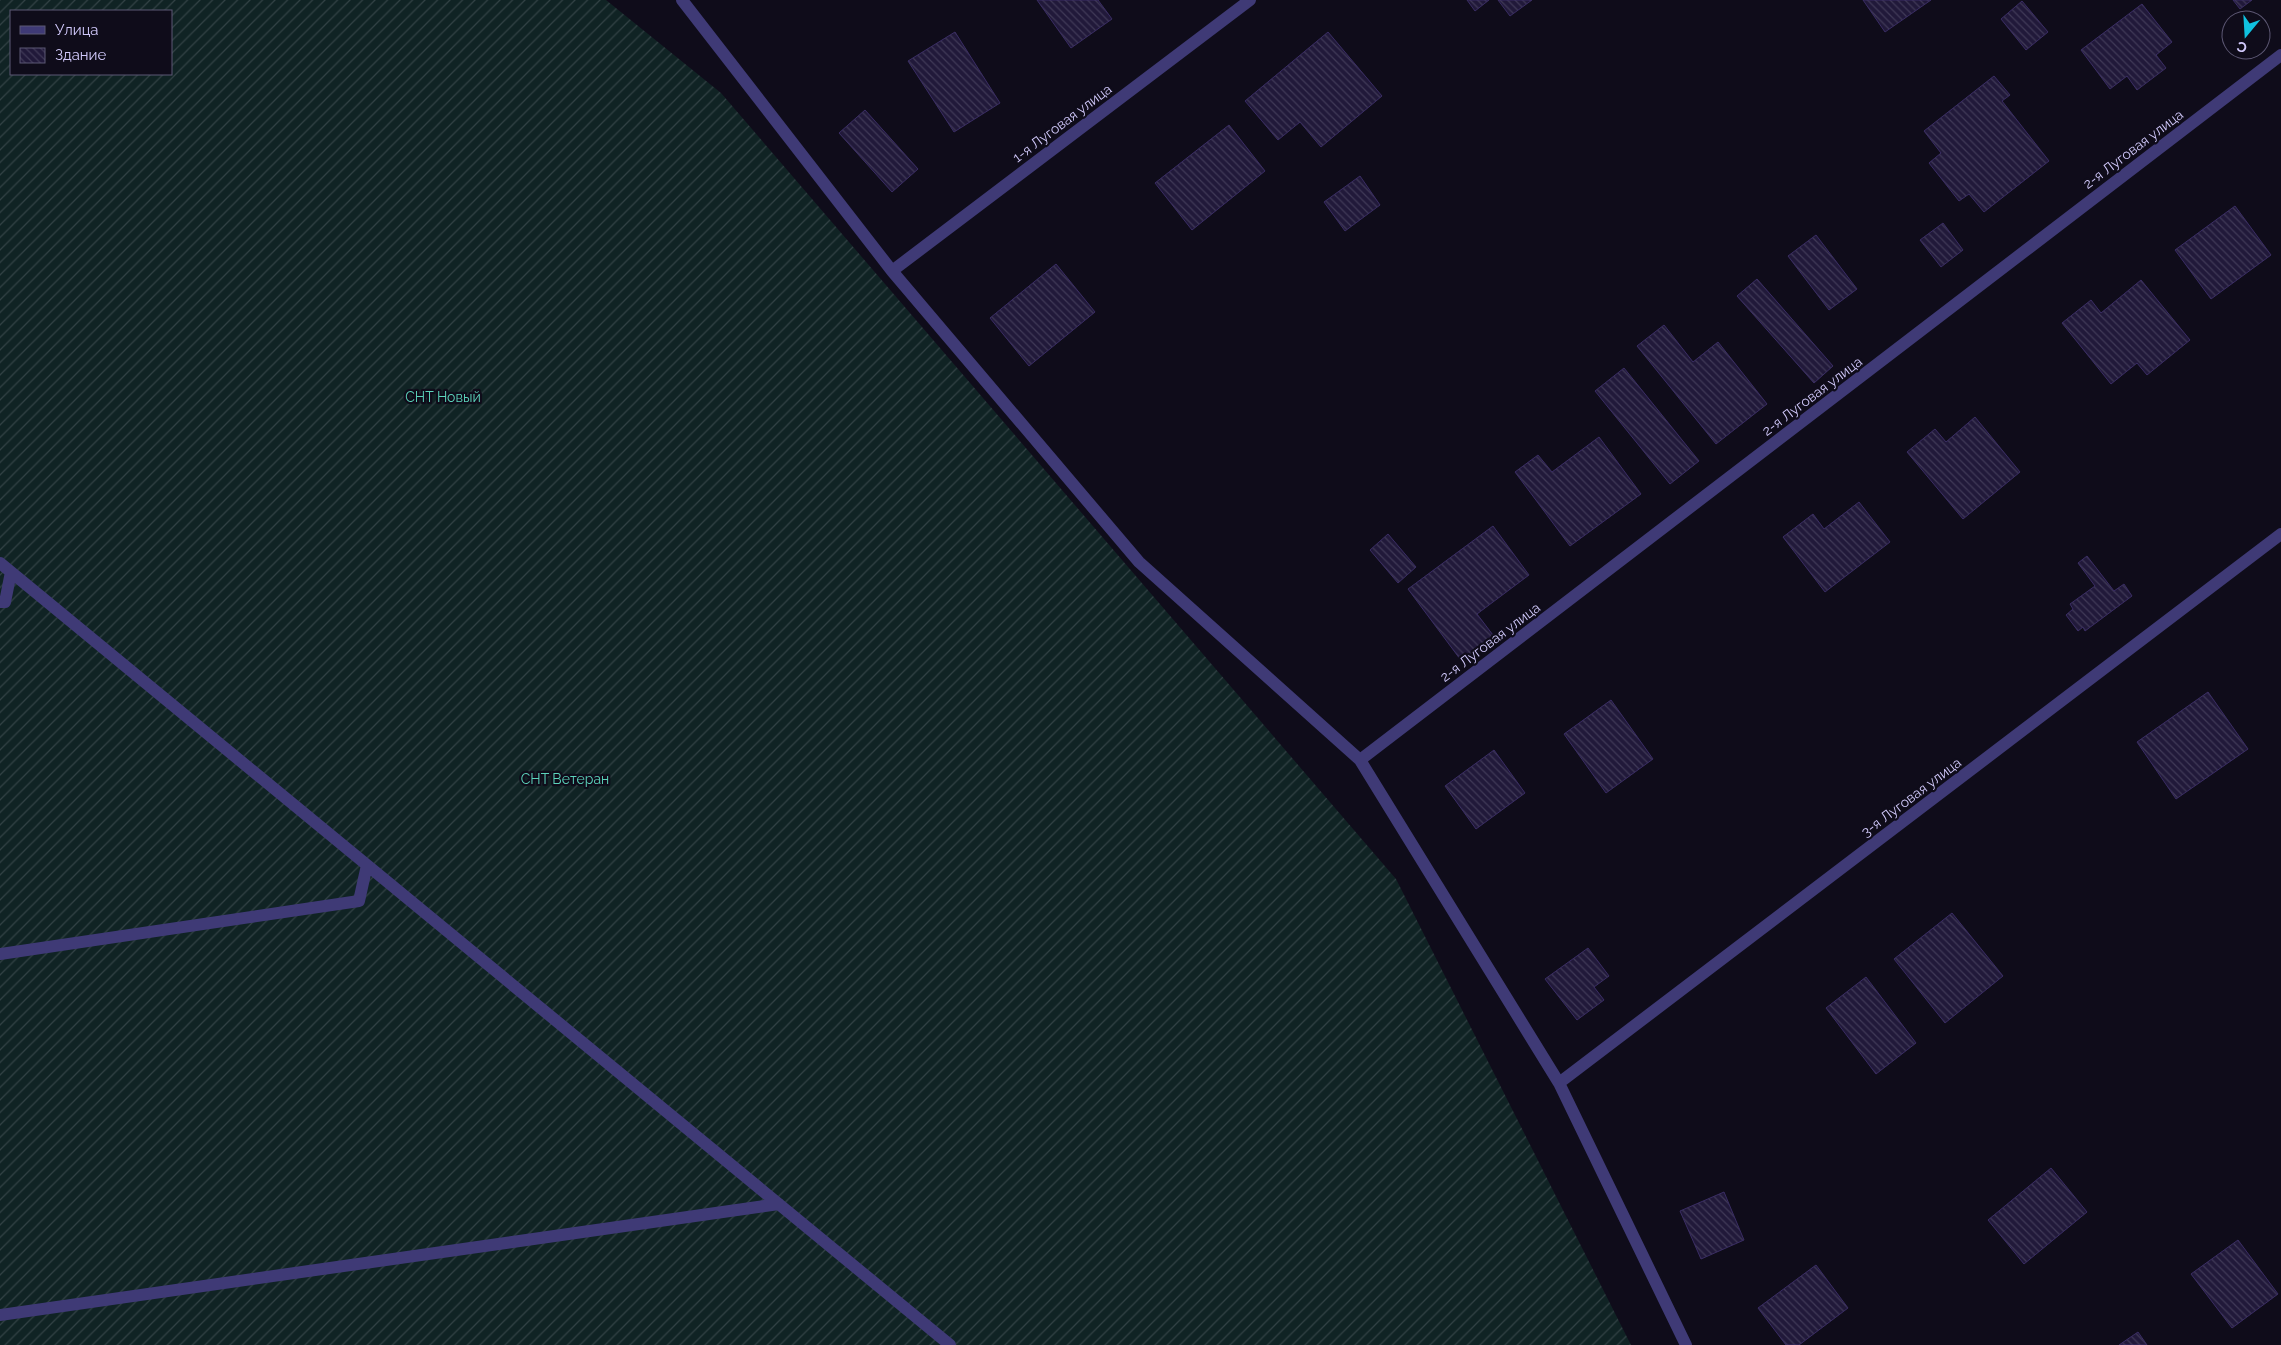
<svg xmlns="http://www.w3.org/2000/svg" width="2281" height="1345" font-family="Raleway,sans-serif">
	<style>
		.garden { fill: url(#garden-furrows); fill-rule: evenodd }
		.building { fill: url(#building-back-hatch); stroke: #3a2d64 }
		.lines { fill: none; stroke-linecap: round; stroke-linejoin: round }
		.minor { stroke: #3f3a76; stroke-width: 12 }
		.labels { text-anchor: middle; dominant-baseline: central; stroke-width: 4.5; stroke-linejoin: round; paint-order: stroke }
		.street-label { font-size: 14px; fill: #d1c9fb; stroke: #0f0c1a }
		.park-label { font-size: 14px; fill: #5cd4bb; stroke: #0f0c1a }
	</style>
	<defs>
		<pattern id="garden-furrows" width="10" height="10" patternUnits="userSpaceOnUse" patternTransform="scale(1.25)"><rect width="10" height="10" fill="#102324"/><path d="M-1 1l2-2M0 10L10 0M9 11l2-2" fill="none" stroke="#324245"/></pattern>
		<pattern id="building-back-hatch" width="6" height="6" patternUnits="userSpaceOnUse" patternTransform="scale(1.25)"><rect width="6" height="6" fill="#21193a"/><path d="M-1 5l2 2M0 0l6 6M5-1l2 2" fill="none" stroke="#403957"/></pattern>
	</defs>
	<rect width="100%" height="100%" fill="#0f0c1a"/>
	<path class="garden" d="M0,0H606L721,93L1396,879L1631,1345H0ZM11,11H171V74H11Z"/>
	<path class="building" d="M1037,0H1098L1112,19L1071,48Z
		M1467,0H1489L1475,11Z
		M1498,0H1532L1510,16Z
		M1863,0H1931L1885,32Z
		M2233,0H2252L2240,9Z
		M2022,1L2048,32L2026,50L2001,19Z
		M2142,4L2172,42L2156,55L2166,68L2137,90L2127,76L2110,89L2081,50Z
		M955,32L1000,103L954,132L908,61Z
		M1328,32L1382,96L1321,147L1300,122L1278,140L1245,101Z
		M1994,76L2010,95L2002,101L2049,161L1984,212L1969,194L1959,201L1929,163L1941,153L1924,131Z
		M865,110L918,169L892,192L839,133Z
		M1229,125L1265,171L1192,230L1155,183Z
		M1360,176L1380,205L1345,231L1324,202Z
		M2235,206L2271,255L2211,299L2175,250Z
		M1943,223L1963,250L1941,267L1920,240Z
		M1816,235L1857,289L1829,310L1788,256Z
		M1056,264L1095,312L1029,366L990,318Z
		M1757,279L1833,366L1814,383L1737,296Z
		M2141,280L2190,340L2147,375L2137,363L2111,384L2062,323L2091,300L2101,313Z
		M1664,325L1693,362L1718,342L1767,404L1716,444L1637,346Z
		M1624,368L1699,461L1670,484L1595,391Z
		M1975,417L2020,472L1963,519L1907,452L1935,429L1946,442Z
		M1599,437L1641,494L1570,546L1515,472L1538,455L1552,472Z
		M1859,502L1890,542L1825,592L1783,537L1813,514L1824,529Z
		M1493,526L1529,575L1477,614L1496,639L1463,663L1408,589Z
		M1388,534L1416,567L1398,583L1370,550Z
		M2087,556L2114,591L2124,584L2132,596L2085,631L2083,627L2078,631L2066,615L2073,609L2070,604L2095,586L2078,563Z
		M2208,692L2248,749L2176,799L2137,742Z
		M1611,700L1653,759L1606,793L1564,734Z
		M1494,750L1525,793L1476,829L1445,786Z
		M1952,913L2003,976L1945,1023L1894,959Z
		M1588,948L1609,976L1594,987L1604,1000L1577,1020L1545,979Z
		M1866,977L1916,1043L1876,1074L1826,1008Z
		M2051,1168L2087,1212L2024,1264L1988,1220Z
		M1724,1192L1744,1240L1701,1259L1680,1211Z
		M2238,1240L2278,1294L2232,1328L2191,1274Z
		M1816,1265L1848,1308L1799,1345H1786L1758,1308Z
		M2138,1332L2147,1345H2119Z"/>
	<g class="lines">
		<path class="minor" d="M682,0L892,271L1139,562L1360,760L1559,1083L1686,1345
			M892,271L1250,0
			M0,563L950,1345
			M0,602H5L11,572
			M1360,760L2281,55
			M0,954L359,901L367,865
			M1559,1083L2281,534
			M0,1315L779,1204"/>
	</g>
	<g class="labels">
		<g class="street-label">
			<text transform="translate(1062 123) rotate(-37)">1-я Луговая улица</text>
			<text transform="translate(2133 149) rotate(-37)">2-я Луговая улица</text>
			<text transform="translate(1812 396) rotate(-37)">2-я Луговая улица</text>
			<text transform="translate(1490 642) rotate(-37)">2-я Луговая улица</text>
			<text transform="translate(1911 797) rotate(-37)">3-я Луговая улица</text>
		</g>
		<g class="park-label">
			<text x="443" y="397">СНТ Новый</text>
			<text x="565" y="779">СНТ Ветеран</text>
		</g>
	</g>
	<rect x="10" y="10" width="162" height="65" fill="#0f0c1a" stroke="#5d5874"/>
	<rect x="20" y="26" width="25" height="8" fill="#3f3a76" stroke="#5d5874"/>
	<text x="55" y="35" font-size="15" fill="#d1c9fb">Улица</text>
	<rect x="20" y="48" width="25" height="15" fill="url(#building-back-hatch)" stroke="#5d5874"/>
	<text x="55" y="60" font-size="15" fill="#d1c9fb">Здание</text>
	<g transform="translate(2246 35) rotate(198)"><circle r="24" fill="#0f0c1a" stroke="#5d5874"/>
	<path d="M0-4L9 19L0 12L-9 19Z" fill="#10c2e0"/>
	<text y="-8" font-size="14" font-weight="bold" text-anchor="middle" fill="#d1c9fb">С</text>
	</g>
</svg>
